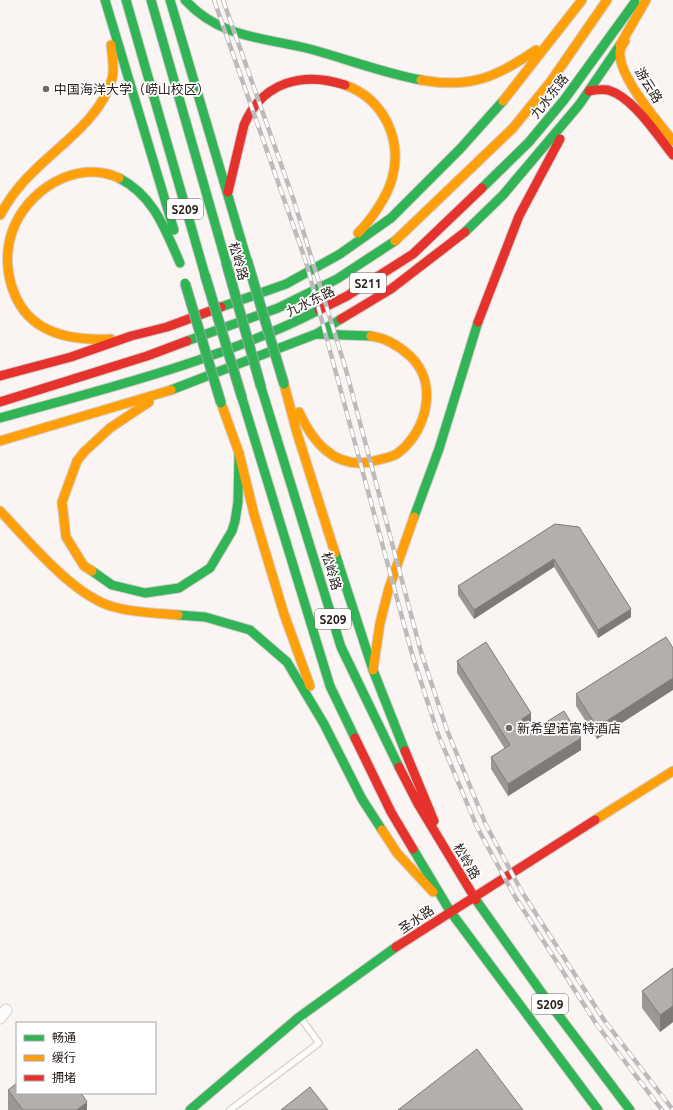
<svg xmlns="http://www.w3.org/2000/svg" width="673" height="1110" font-family="Ubuntu,'Noto Sans SC',sans-serif">
	<style>
		.lines { fill: none; stroke-linecap: round; stroke-linejoin: round }
		.lane-casing { stroke: #d7d0cd; stroke-width: 8 }
		.street-casing { stroke: #d7d0cd; stroke-width: 13 }
		.fast-casing { stroke: #d7d0cd; stroke-width: 11 }
		.slow-casing { stroke: #d7d0cd; stroke-width: 11 }
		.jam-casing { stroke: #d7d0cd; stroke-width: 11 }
		.lane { stroke: #fefdfd; stroke-width: 5.5 }
		.street { stroke: #fefdfd; stroke-width: 11 }
		.fast { stroke: #30b455; stroke-width: 9 }
		.slow { stroke: #ff9f0a; stroke-width: 9 }
		.jam { stroke: #e5322d; stroke-width: 9 }
		.rail-casing { stroke: #bcbaba; stroke-width: 4.5 }
		.rail { stroke: #fff; stroke-width: 3; stroke-dasharray: 9; stroke-linecap: butt }
		.fast-bridge-casing { stroke: #9ea8a9; stroke-width: 11; stroke-linecap: butt }
		.fast-bridge { stroke: #30b455; stroke-width: 9 }
		.wall { fill: #9c9694 }
		.shaded-wall { fill: #7f7a78 }
		.building { fill: #b5afac; stroke: #7f7a78 }
		.poi-dot { fill: #726a68; stroke: #fff; stroke-width: 1.5 }
		.labels { text-anchor: middle; dominant-baseline: central; stroke-width: 3.5; stroke-linejoin: round; paint-order: stroke }
		.shield { fill: #fff; stroke: #696361; stroke-width: 1 }
		.shield-label { font-size: 12px; font-weight: bold; fill: #29201d }
		.street-label { font-size: 13px; fill: #29201d; stroke: #fff }
		.poi-label { font-size: 13px; fill: #29201d; stroke: #fff; text-anchor: start }
	</style>
	<rect width="100%" height="100%" fill="#faf4f2"/>
	<g class="lines">
		<defs>
			<path id="lane" d="M230,1110L319,1043L300,1017"/>
			<path id="street" d="M0,1018L6,1010"/>
			<path id="fast" d="M105,0L174,230
				M126,0L205,275
				M151,0L226,262
				M170,0L247,260
				M185,0C221,39 263,37 310,49C347,59 383,73 421,80
				M119,178C154,196 165,229 180,263
				M482,188L529,142L564,100L635,2
				M465,232L503,195L579,105L620,45
				M221,307L286,284L340,254L391,218L460,149L503,101
				M316,334L371,336
				M187,341L278,308L337,279L395,241
				M261,387L341,647L399,767
				M171,390L316,334L341,319
				M242,398L330,686L355,738
				M0,418C108,388 219,361 319,310
				M414,517L439,449L478,322
				M335,553L373,670L405,751
				M92,571L112,585L145,593L179,588L210,568L232,531L235,521L238,502L239,453
				M178,615L205,617L250,630L287,662L324,724L362,799L382,830
				M413,849L450,911L598,1110
				M476,900L544,996L630,1110
				M190,1110L298,1018L396,947"/>
			<path id="slow" d="M625,41C623,44 620,48 620,52C618,76 658,122 673,141
				M620,45L646,0
				M421,80C470,89 497,77 536,50
				M345,85C384,99 403,140 392,179C387,197 371,220 358,233
				M503,101L582,0
				M0,215C9,199 20,184 34,171C61,144 101,118 112,79C115,68 112,56 111,45
				M395,241L513,128L551,81L607,0
				M111,339C89,340 62,338 43,327C11,309 1,265 12,232C26,191 76,158 119,178
				M284,384L297,433L335,553
				M221,403L239,453L254,514L284,614L310,686
				M299,412C314,445 338,472 378,460C385,458 393,457 398,453C427,431 439,383 410,356C399,346 386,338 371,336
				M0,441L171,390
				M0,511C29,541 73,596 114,607C135,613 157,613 178,615
				M92,571L84,566L66,537L62,502L77,461L84,452L110,428L149,402
				M373,670L380,623L389,588L414,517
				M595,820L673,771
				M382,830L397,853L433,892"/>
			<path id="jam" d="M589,91C595,90 602,89 608,90C633,97 657,135 673,155
				M228,192L244,125C262,82 303,71 345,85
				M319,310L347,296L413,254L482,188
				M341,319L391,289L465,232
				M478,322L519,216L560,139
				M0,376L71,357L131,336L167,327L221,307
				M0,402L147,356L187,341
				M355,738L391,812L413,849
				M405,751L434,821
				M399,767L418,804L476,900
				M396,947L595,820"/>
		</defs>
		<use href="#lane" class="lane-casing"/>
		<use href="#street" class="street-casing"/>
		<use href="#fast" class="fast-casing"/>
		<use href="#slow" class="slow-casing"/>
		<use href="#jam" class="jam-casing"/>
		<use href="#lane" class="lane"/>
		<use href="#street" class="street"/>
		<use href="#fast" class="fast"/>
		<use href="#slow" class="slow"/>
		<use href="#jam" class="jam"/>
		<defs>
			<path id="rail" d="M214,0L306,262L412,654L438,734L477,827L514,895L597,1025L662,1110
				M223,0L293,198L346,370L421,652L447,730L486,825L522,892L604,1020L673,1110"/>
		</defs>
		<use href="#rail" class="rail-casing"/>
		<use href="#rail" class="rail"/>
		<defs>
			<path id="fast-bridge" d="M247,260L284,384
				M226,262L261,387
				M205,275L242,398
				M185,283L221,403"/>
		</defs>
		<use href="#fast-bridge" class="fast-bridge-casing"/>
		<use href="#fast-bridge" class="fast-bridge"/>
	</g>
	<path class="wall" d="M555,524L631,617L598,638L554,567L474,619L458,595V586Z
		M666,637L597,739L576,706V694Z
		M457,661L531,725L527,727L530,732L581,750L508,796L491,769V757L505,749L457,673Z
		M673,968V1022L660,1032L642,1008V991Z
		M8,1090L87,1110H8Z"/>
	<path class="shaded-wall" d="M554,559V567L474,619V610Z
		M631,609V617L598,638V630Z
		M673,678V690L597,739V727Z
		M531,713V725L522,731V719Z
		M581,738V750L508,796V784Z
		M673,1006V1022L660,1032V1015Z
		M87,1102V1110H77Z"/>
	<path class="building" d="M555,524L579,527L631,609L598,630L554,559L474,610L458,586Z
		M666,637L673,648V678L597,727L576,694Z
		M486,642L531,713L522,719L530,732L564,711L581,738L508,784L491,757L510,745L457,661Z
		M673,968V1006L660,1015L642,991Z
		M477,1049L523,1110H398Z
		M17,1083V1093H81L87,1102L77,1110H23L8,1090Z
		M310,1087L328,1110H281Z"/>
	<g class="poi-dot">
		<circle cx="46" cy="89" r="4"/>
		<circle cx="509" cy="728" r="4"/>
	</g>
	<g class="labels">
		<g class="shield">
			<rect x="167" y="199" width="36" height="20" rx="3"/>
			<rect x="350" y="273" width="36" height="20" rx="3"/>
			<rect x="315" y="609" width="36" height="20" rx="3"/>
			<rect x="532" y="994" width="36" height="20" rx="3"/>
		</g>
		<g class="shield-label">
			<text x="185" y="209">S209</text>
			<text x="368" y="283">S211</text>
			<text x="333" y="619">S209</text>
			<text x="550" y="1004">S209</text>
		</g>
		<g class="street-label">
			<text transform="translate(649 85) rotate(58)">游云路</text>
			<text transform="translate(549 96) rotate(-52)">九水东路</text>
			<text transform="translate(239 261) rotate(74)">松岭路</text>
			<text transform="translate(310 301) rotate(-26)">九水东路</text>
			<text transform="translate(332 571) rotate(73)">松岭路</text>
			<text transform="translate(467 861) rotate(59)">松岭路</text>
			<text transform="translate(416 919) rotate(-34)">圣水路</text>
		</g>
		<g class="poi-label">
			<text x="54" y="89">中国海洋大学（崂山校区）</text>
			<text x="517" y="728">新希望诺富特酒店</text>
		</g>
	</g>
	<rect x="16" y="1022" width="140" height="72" fill="#ffffff" stroke="#a9a6a5"/>
	<rect x="24" y="1035" width="20" height="6" fill="#30b455" stroke="#a9a6a5"/>
	<text x="52" y="1042" font-size="12" fill="#29201d">畅通</text>
	<rect x="24" y="1055" width="20" height="6" fill="#ff9f0a" stroke="#a9a6a5"/>
	<text x="52" y="1062" font-size="12" fill="#29201d">缓行</text>
	<rect x="24" y="1075" width="20" height="6" fill="#e5322d" stroke="#a9a6a5"/>
	<text x="52" y="1082" font-size="12" fill="#29201d">拥堵</text>
</svg>
